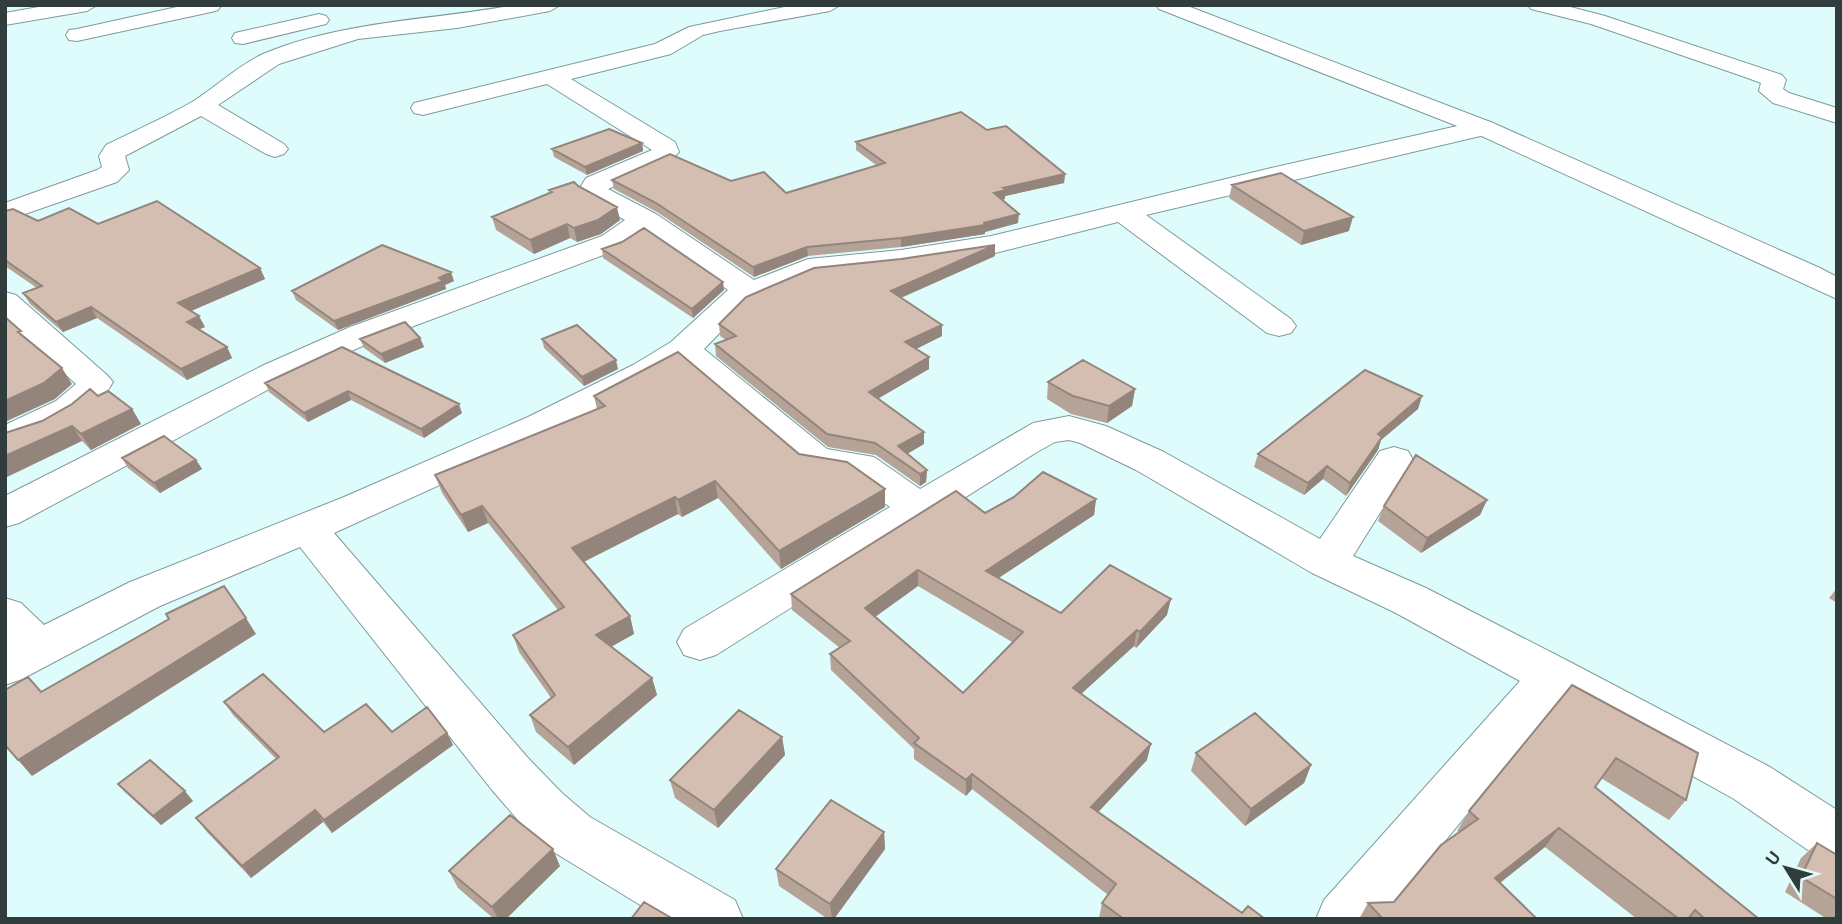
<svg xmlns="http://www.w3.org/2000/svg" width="1842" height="924" font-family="'Alegreya Sans',sans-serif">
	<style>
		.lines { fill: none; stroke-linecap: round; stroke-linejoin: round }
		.minor-casing { stroke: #7f9a9b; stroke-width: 2 }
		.tertiary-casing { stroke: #7f9a9b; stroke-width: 2 }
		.minor { fill: #fff; fill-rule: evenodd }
		.tertiary { fill: #fff; fill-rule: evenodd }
		.wall { fill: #b6a398; fill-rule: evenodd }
		.shaded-wall { fill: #94857c }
		.building { fill: #d4beb1; stroke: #94857c; stroke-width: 2; fill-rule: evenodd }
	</style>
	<rect width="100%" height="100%" fill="#dffcfd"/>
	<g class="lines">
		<defs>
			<path id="minor" d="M50,5H97L87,11L5,25V13Z
				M186,5L221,6L218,10L211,12L77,41L69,40L66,35L69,30L77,29Z
				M515,5H560L550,11L457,28L358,39L279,64L218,105L284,144L288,149L284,154L275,157L266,154L201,116L125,156L129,170L117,182L5,221V203L97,170L102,167L99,156L106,145C134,131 164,118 192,102C216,87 237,66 263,54C340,21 433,20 515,5Z
				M794,5H840L830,11L720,31L703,35L671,54L571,79L675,142L679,152L668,163L608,189L656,214L754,280L808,259L901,250L991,236L1267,169L1484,120L1493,123L1497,128L1493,133L1146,215L1291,319L1296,326L1291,333L1279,336L1267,333L1118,222L991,254L901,268L814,277L746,306L704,349L827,449L874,457L920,489L1033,423L1069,416L1106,426L1164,452L1320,539L1380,451L1394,447L1408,451L1413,460L1353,556L1426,588L1570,662L1770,767L1837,810V864L1818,857L1734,799L1559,702L1381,919H1316L1324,900L1520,681L1394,612L1312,573L1136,470L1080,443L1069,440L1055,442L1037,452L716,655L700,660L684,655L677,642L684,629L890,507L849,477L802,469L681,365L554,433L334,533L528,758L562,793L590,817L735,900L743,919H663L552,851L524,827L492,790L300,547L160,606L22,679L5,685V598L21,603L44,625L130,582L344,497L528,417L633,365L671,342L728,290L646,233L622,248L374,341L288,379L19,523L5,527V496L264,365L350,327L602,236L625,220L582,197L578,191L586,178L652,150L547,84L423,115L414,113L411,108L414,103L655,44L689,27Z
				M1528,5H1563L1605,16L1782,75L1786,80L1783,89L1789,93L1837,108V123L1773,103L1759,91L1761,83L1745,77L1591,24L1531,9Z
				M319,14L326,16L329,20L326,24L243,44L235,43L232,38L235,33Z
				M5,292L16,295L107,375L113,382C92,420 46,440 5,451V425L56,401L76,384L5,319Z"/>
			<path id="tertiary" d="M1156,5H1185L1493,123L1820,268L1837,277V299L1475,133L1159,9Z"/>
		</defs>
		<use href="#minor" class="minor-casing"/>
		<use href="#tertiary" class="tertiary-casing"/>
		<use href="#minor" class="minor"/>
		<use href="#tertiary" class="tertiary"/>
	</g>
	<path class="wall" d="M987,130L1065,174L1064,183L1005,196V199L1003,200L1018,223L985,232V234L901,247L808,256L754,277L657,212L614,189L612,180L731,181L786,193L876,165L856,150V142Z
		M642,143L643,151L587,175L554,157L552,149Z
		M1232,185L1349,231L1301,245L1229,198Z
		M578,186L620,220L601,234L577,242L570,238L534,254L496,230L492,217L550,193L549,190Z
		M5,211L38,221L98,224L260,268L265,279L191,311L205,327L199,329L227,347L232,358L187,380L97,318L63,332L30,304L23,293L37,288L5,266Z
		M602,249L724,290L693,318L603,258Z
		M995,256L901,298L942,336L916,349L929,357V369L878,398L924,432V444L907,454L927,470L926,482L920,486L876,455L828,447L716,356L715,344L726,340L720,336L719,324Z
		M454,281L445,285L446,289L338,330L296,300L292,291Z
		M420,338L424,347L385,363L364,348L360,339Z
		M542,339L618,369L584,386L544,348Z
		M342,347L462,413L424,438L351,400L308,422L269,392L265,383Z
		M1048,382L1135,389L1132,406L1107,423L1071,414L1047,399Z
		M98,396L132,409L141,424L91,450L82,441L42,421Z
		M594,396L799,454L885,489V507L781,569L718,498L682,517L678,514L584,562L630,616L634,634L611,647L652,678L657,695L574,765L536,732L530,715L551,698L519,652L513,635L558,610L488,523L468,532L442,493L435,475L597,409Z
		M1422,396L1418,409L1381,440L1378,450L1346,496L1323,479L1304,495L1254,467L1258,454Z
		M122,458L196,460L202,469L160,493L128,468Z
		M1096,499L1094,515L998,578L1061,613L1167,615L1136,648L1134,646L1081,694L1147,760L1098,812L1242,913L1265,919H1100L1099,918L1102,903L1108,895L972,789L966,796L914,759V749L831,670L830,654L840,648L792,610L791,594L985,513ZM918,586L1012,642L963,693L875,617Z
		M1487,500L1480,515L1421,553L1378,521L1384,506Z
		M1837,588V603L1829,598Z
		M1572,685L1686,800L1669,820L1601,778L1595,787L1759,919H1637L1545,847L1500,883L1537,919H1359L1368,903L1394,902L1459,832L1457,831L1469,811Z
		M224,702L324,732L447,733L453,745L332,833L323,822L251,878L206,831L196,818L276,759L233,715Z
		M782,737L785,755L718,828L675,798L670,780Z
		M1196,753L1311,765L1304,783L1245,826L1191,771Z
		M118,784L193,801L161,825L126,793Z
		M884,832L885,849L834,919H828L779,886L776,869Z
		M1817,843L1837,855V919H1827L1785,892L1801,858Z
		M560,866L506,919H494L458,888L449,871Z"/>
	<path class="shaded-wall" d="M642,143L643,151L587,175L585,167Z
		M1065,174L1064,183L1005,196V199L994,202V193L1003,188Z
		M617,207L620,220L601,234L577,242L574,228Z
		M1019,214L1018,223L985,232V234L901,247V238L984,223Z
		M1353,217L1349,231L1301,245L1304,231Z
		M567,224L570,238L534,254L530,240Z
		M995,245V256L891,302V291Z
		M807,247L808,256L754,277L753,267Z
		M260,268L265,279L184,314L178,303Z
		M451,272L454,281L445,285L446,289L338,330L334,321Z
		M723,282L724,290L693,318L692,309Z
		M91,307L97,318L63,332L56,322Z
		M199,316L205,327L193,332L187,322Z
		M942,325V336L906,354L905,342Z
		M420,338L424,347L385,363L381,354Z
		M227,347L232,358L187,380L181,369Z
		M929,357V369L869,404V392Z
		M616,360L618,369L584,386L582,377Z
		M62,368L72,384L55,399L5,422V401Z
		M1135,389L1132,406L1107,423L1109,406Z
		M348,391L351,400L308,422L304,413Z
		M1422,396L1418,409L1381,440L1378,450L1346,496L1350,483L1378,434Z
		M459,404L462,413L424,438L421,429Z
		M132,409L141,424L91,450L81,434Z
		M72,426L82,441L5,478V456Z
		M924,432V444L898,459V446Z
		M196,460L202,469L160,493L154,483Z
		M1327,466L1323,479L1304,495L1308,483Z
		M927,470L926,482L920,486V474Z
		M715,481L718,498L682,517L678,500Z
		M885,489V507L781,569L779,551Z
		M675,497L678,514L577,565L572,548Z
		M1096,499L1094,515L985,587L986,571Z
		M1487,500L1480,515L1421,553L1427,538Z
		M482,506L488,523L468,532L461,515Z
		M918,570V586L865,624V608Z
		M1171,599L1167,615L1136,648L1140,632Z
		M630,616L634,634L601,652L596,635Z
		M246,618L256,634L32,776L18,760Z
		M1137,630L1134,646L1070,704L1073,688Z
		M652,678L657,695L574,765L568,747Z
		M447,733L453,745L332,833L324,820Z
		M782,737L785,755L718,828L714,810Z
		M1151,744L1147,760L1088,823L1091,807Z
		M1311,765L1304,783L1245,826L1251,809Z
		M972,774V789L966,796V780Z
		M185,791L193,801L161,825L153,816Z
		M315,810L323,822L251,878L242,866Z
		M1559,828L1545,847L1482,897L1495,878Z
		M884,832L885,849L834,919H832L830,904Z
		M553,849L560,866L506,919H498L492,907Z"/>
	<path class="building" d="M961,112L987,130L1006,126L1065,174L1003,188L1006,190L994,193L1019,214L984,223L985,225L901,238L807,247L753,267L656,203L612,180L670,154L731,181L764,172L786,193L885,163L856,142Z
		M609,129L642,143L585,167L552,149Z
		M1281,173L1353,217L1304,231L1232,185Z
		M574,182L578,186L617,207L598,220L574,228L567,224L530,240L492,217L552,192L549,190Z
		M157,201L260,268L178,303L199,316L187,322L227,347L181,369L91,307L56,322L23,293L42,286L5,260V211L13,209L38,221L69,208L98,224Z
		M644,228L723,282L692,309L602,249L622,242Z
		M382,245L451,272L439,278L443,281L334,321L292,291Z
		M995,245L891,291L942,325L905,342L929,357L869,392L924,432L898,446L927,470L920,474L875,443L827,434L715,344L736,336L719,324L746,297L814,268L901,259Z
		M5,317L21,331L18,332L62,368L44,383L5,401Z
		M405,322L420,338L381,354L360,339Z
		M577,325L616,360L582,377L542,339Z
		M342,347L459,404L421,429L348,391L304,413L265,383Z
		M678,352L799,454L847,462L885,489L779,551L715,481L678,500L675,497L572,548L630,616L596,635L652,678L568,747L530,715L555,695L513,635L564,607L482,506L461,515L435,475L605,406L594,396Z
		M1083,360L1135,389L1109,406L1073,396L1048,382Z
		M1365,370L1422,396L1378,434L1382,437L1350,483L1327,466L1308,483L1258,454Z
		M90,389L98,396L108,391L132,409L81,434L72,426L5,456V433L42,421L72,404Z
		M164,436L196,460L154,483L122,458Z
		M1416,455L1487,500L1427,538L1384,506Z
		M1043,472L1096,499L986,571L1061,613L1110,565L1171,599L1140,632L1137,630L1073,688L1151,744L1091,807L1242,913L1248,906L1265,919H1124L1102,903L1116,884L972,774L966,780L914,743L919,738L830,654L850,641L791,594L956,491L985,513L1014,497ZM918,570L1023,632L963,693L865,608Z
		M224,586L246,618L18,760L5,745V690L28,677L41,692L169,619L166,614Z
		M263,674L324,732L366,704L392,732L427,707L447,733L324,820L315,810L242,866L196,818L279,757L224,702Z
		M1572,685L1698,753L1686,800L1616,758L1595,787L1759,919H1705L1695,910L1688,919H1679L1559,828L1495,878L1537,919H1383L1368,903L1394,902L1441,845L1478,819L1469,811Z
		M739,710L782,737L714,810L670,780Z
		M1255,713L1311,765L1251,809L1196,753Z
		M150,760L185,791L153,816L118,784Z
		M831,800L884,832L830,904L776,869Z
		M510,815L553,849L492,907L449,871Z
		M1817,843L1837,855V899L1801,877Z
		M644,902L673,919H631Z"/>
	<rect width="1842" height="924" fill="none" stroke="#313d3d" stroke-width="14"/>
	<g transform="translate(1786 868) rotate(307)" stroke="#dffcfd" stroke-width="5" paint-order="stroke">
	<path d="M0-5L12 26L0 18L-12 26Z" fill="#313d3d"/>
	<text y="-10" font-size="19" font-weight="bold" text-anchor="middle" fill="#313d3d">U</text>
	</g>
</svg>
